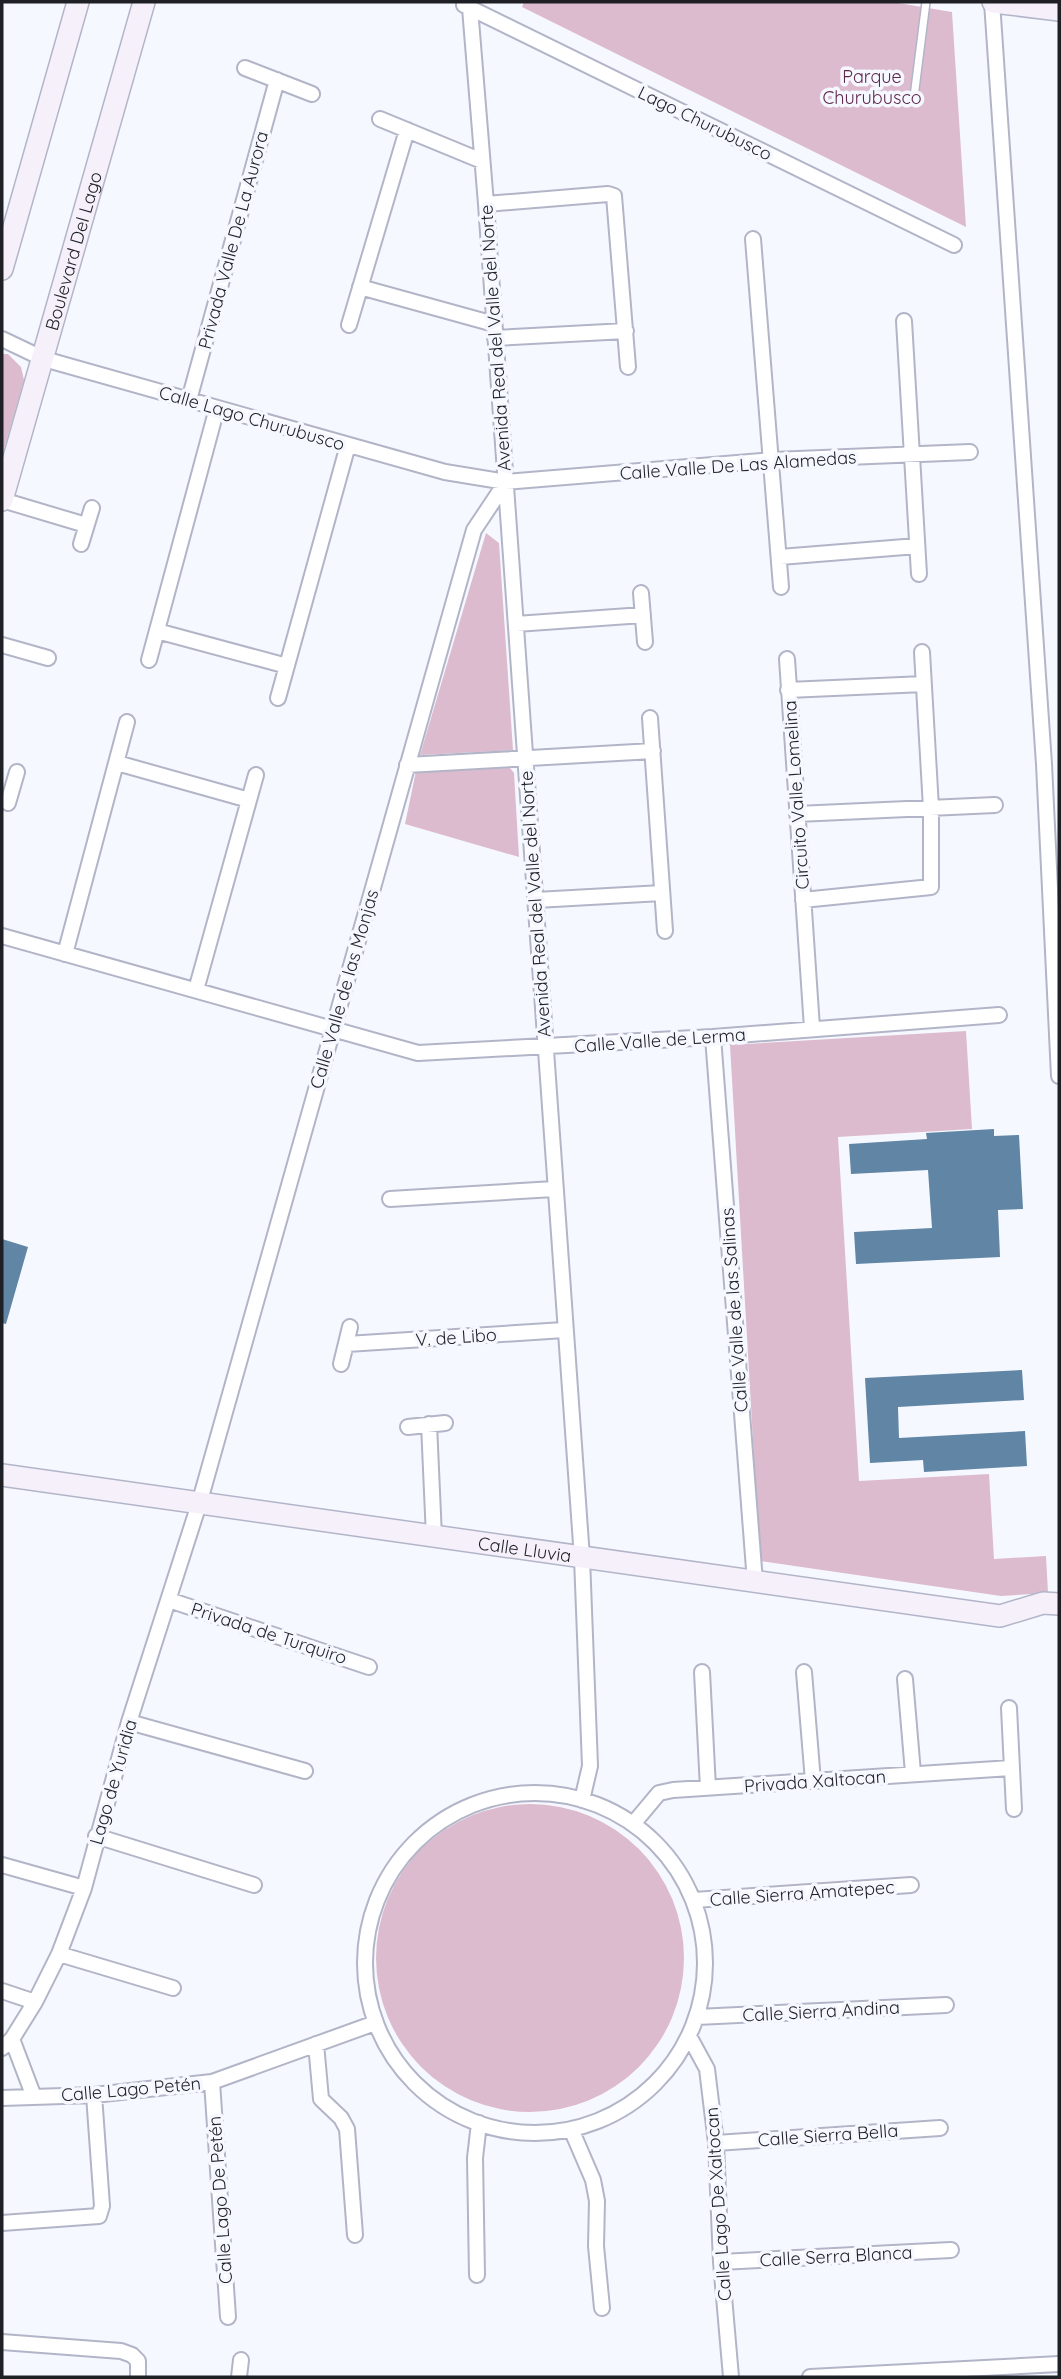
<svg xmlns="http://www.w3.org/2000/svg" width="1061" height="2379" font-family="Quicksand,sans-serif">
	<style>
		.green { fill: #ddbbce }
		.building { fill: #6085a5 }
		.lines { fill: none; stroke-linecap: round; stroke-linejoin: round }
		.lane-casing { stroke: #b2b5c7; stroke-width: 10 }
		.street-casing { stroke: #b2b5c7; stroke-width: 18 }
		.secondary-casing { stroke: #b2b5c7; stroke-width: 24 }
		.lane { stroke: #fff; stroke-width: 7 }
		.street { stroke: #fff; stroke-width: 14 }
		.secondary { stroke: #f6f0fb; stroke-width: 21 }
		.labels { text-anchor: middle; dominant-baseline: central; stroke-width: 7; stroke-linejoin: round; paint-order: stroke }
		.park-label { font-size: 18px; fill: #5f274b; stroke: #f6f8ff }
		.street-label { font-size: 18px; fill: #1f2026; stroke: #f6f8ff }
	</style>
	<rect width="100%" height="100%" fill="#f6f8ff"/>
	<path class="green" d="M524,2H892L952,12L966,227L522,7Z
		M2,354H8L21,367L24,380L2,456Z
		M486,533L499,543L513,750L420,755Z
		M510,768L514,773L519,857L405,824L416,771Z
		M966,1031L972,1129L838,1137L859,1481L989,1474L994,1559L1046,1556L1048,1593L1001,1596L760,1561L730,1045Z
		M376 1958a154 154 0 1 1 308 0a154 154 0 1 1-308 0Z"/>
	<path class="building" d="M994,1129V1136L1019,1135L1023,1209L998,1210L1000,1257L856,1264L854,1232L932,1228L928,1170L851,1174L849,1144L927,1139L926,1133Z
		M2,1239L28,1247L6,1324L2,1323Z
		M1022,1370L1024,1400L898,1407L899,1438L1025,1431L1027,1466L924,1472L923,1460L870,1463L865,1378Z"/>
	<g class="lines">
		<defs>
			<path id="lane" d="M914,97L926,2"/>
			<path id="street" d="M466,2L470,8L486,204L582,1558L590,1766L582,1800
				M992,2L1044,764L1059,1076
				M464,5L954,245
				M245,68L312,94
				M380,119L482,161
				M486,204L608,194L614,196L628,367
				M753,239L781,587
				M360,287L494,324
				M904,321L919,574
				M349,325L407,130
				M495,338L626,331
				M2,339L44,359L445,472L506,482L773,460L970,452
				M189,400L277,80
				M2,500L86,525
				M81,544L92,508
				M780,557L917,546
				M641,593L645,642
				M516,624L643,615
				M157,631L287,666
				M2,645L48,658
				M787,659L812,1028
				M149,660L217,408
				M788,690L924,684
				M278,698L348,445
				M650,718L665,931
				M117,763L249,800
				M407,765L653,751
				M8,803L17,772
				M797,814L995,805
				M536,900L662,893
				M803,900L931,887V808L922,652
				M2,936L418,1053L713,1037L999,1015
				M65,954L127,722
				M196,990L256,775
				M713,1037L755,1582
				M390,1199L554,1189
				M347,1344L564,1330
				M341,1364L350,1327
				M429,1424L434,1537
				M408,1427L445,1423
				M169,1600L369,1667
				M702,1672L708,1788
				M804,1672L813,1781
				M905,1679L913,1773
				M1009,1708L1014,1809
				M129,1722L305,1771
				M365 1963a170 170 0 1 1 340 0a170 170 0 1 1-340 0Z
				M633,1824L659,1793L673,1790L1011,1768
				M96,1836L254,1885
				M2,1865L84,1888
				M694,1900L911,1885
				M59,1954L173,1988
				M2,1991L35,2002
				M697,2017L946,2005
				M689,2036L707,2069L716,2143L721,2262L731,2377
				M12,2039L34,2097
				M316,2044L321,2099L341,2118L347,2129L355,2235
				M2,2048L12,2039L35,2002L59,1954L84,1888L129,1722L199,1504L474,530L506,482
				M212,2082L228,2317
				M2,2098L94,2095L212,2082L375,2023
				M571,2129L593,2180L597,2201L596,2246L602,2308
				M716,2143L940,2128
				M2,2223L99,2216L102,2206L94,2095
				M721,2262L951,2250
				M477,2275L475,2158L479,2123
				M2,2342L121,2351L132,2355L138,2361V2377
				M239,2377L241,2360
				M810,2377L1059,2364"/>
			<g id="secondary">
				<path d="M993,2L1059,10"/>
				<path d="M2,269L78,2"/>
				<path id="s1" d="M2,500L144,2"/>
				<path id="s2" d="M2,1475L1000,1616L1043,1603L1059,1604"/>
			</g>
		</defs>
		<use href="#lane" class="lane-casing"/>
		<use href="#street" class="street-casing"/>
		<use href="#secondary" class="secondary-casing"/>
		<use href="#lane" class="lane"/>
		<use href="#street" class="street"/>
		<use href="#secondary" class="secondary"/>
	</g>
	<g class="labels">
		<g class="park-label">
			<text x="872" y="76">Parque<tspan x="872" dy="21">Churubusco</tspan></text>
		</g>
		<g class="street-label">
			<text transform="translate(705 123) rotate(26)">Lago Churubusco</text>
			<text transform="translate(233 240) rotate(-75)">Privada Valle De La Aurora</text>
			<text stroke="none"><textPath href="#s1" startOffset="259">Boulevard Del Lago</textPath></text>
			<text transform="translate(495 338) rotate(-94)">Avenida Real del Valle del Norte</text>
			<text transform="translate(252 418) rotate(16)">Calle Lago Churubusco</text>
			<text transform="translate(738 465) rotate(-4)">Calle Valle De Las Alamedas</text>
			<text transform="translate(796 795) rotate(-94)">Circuito Valle Lomelina</text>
			<text transform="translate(535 904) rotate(-94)">Avenida Real del Valle del Norte</text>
			<text transform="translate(344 989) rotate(-74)">Calle Valle de las Monjas</text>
			<text transform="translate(660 1040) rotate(-4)">Calle Valle de Lerma</text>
			<text transform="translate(734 1310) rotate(-94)">Calle Valle de las Salinas</text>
			<text transform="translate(456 1337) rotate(-4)">V. de Libo</text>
			<text stroke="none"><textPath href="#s2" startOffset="528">Calle Lluvia</textPath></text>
			<text transform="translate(269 1633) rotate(18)">Privada de Turquiro</text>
			<text transform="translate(815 1781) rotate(-4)">Privada Xaltocan</text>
			<text transform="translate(113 1782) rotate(-74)">Lago de Yuridia</text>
			<text transform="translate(802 1893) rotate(-4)">Calle Sierra Amatepec</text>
			<text transform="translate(821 2011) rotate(-3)">Calle Sierra Andina</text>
			<text transform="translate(131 2089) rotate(-5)">Calle Lago Petén</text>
			<text transform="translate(828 2135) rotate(-4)">Calle Sierra Bella</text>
			<text transform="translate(220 2200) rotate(-94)">Calle Lago De Petén</text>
			<text transform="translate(718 2204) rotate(-94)">Calle Lago De Xaltocan</text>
			<text transform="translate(836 2256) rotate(-3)">Calle Serra Blanca</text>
		</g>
	</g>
	<rect width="1061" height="2379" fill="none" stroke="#1f2026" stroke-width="7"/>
</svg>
